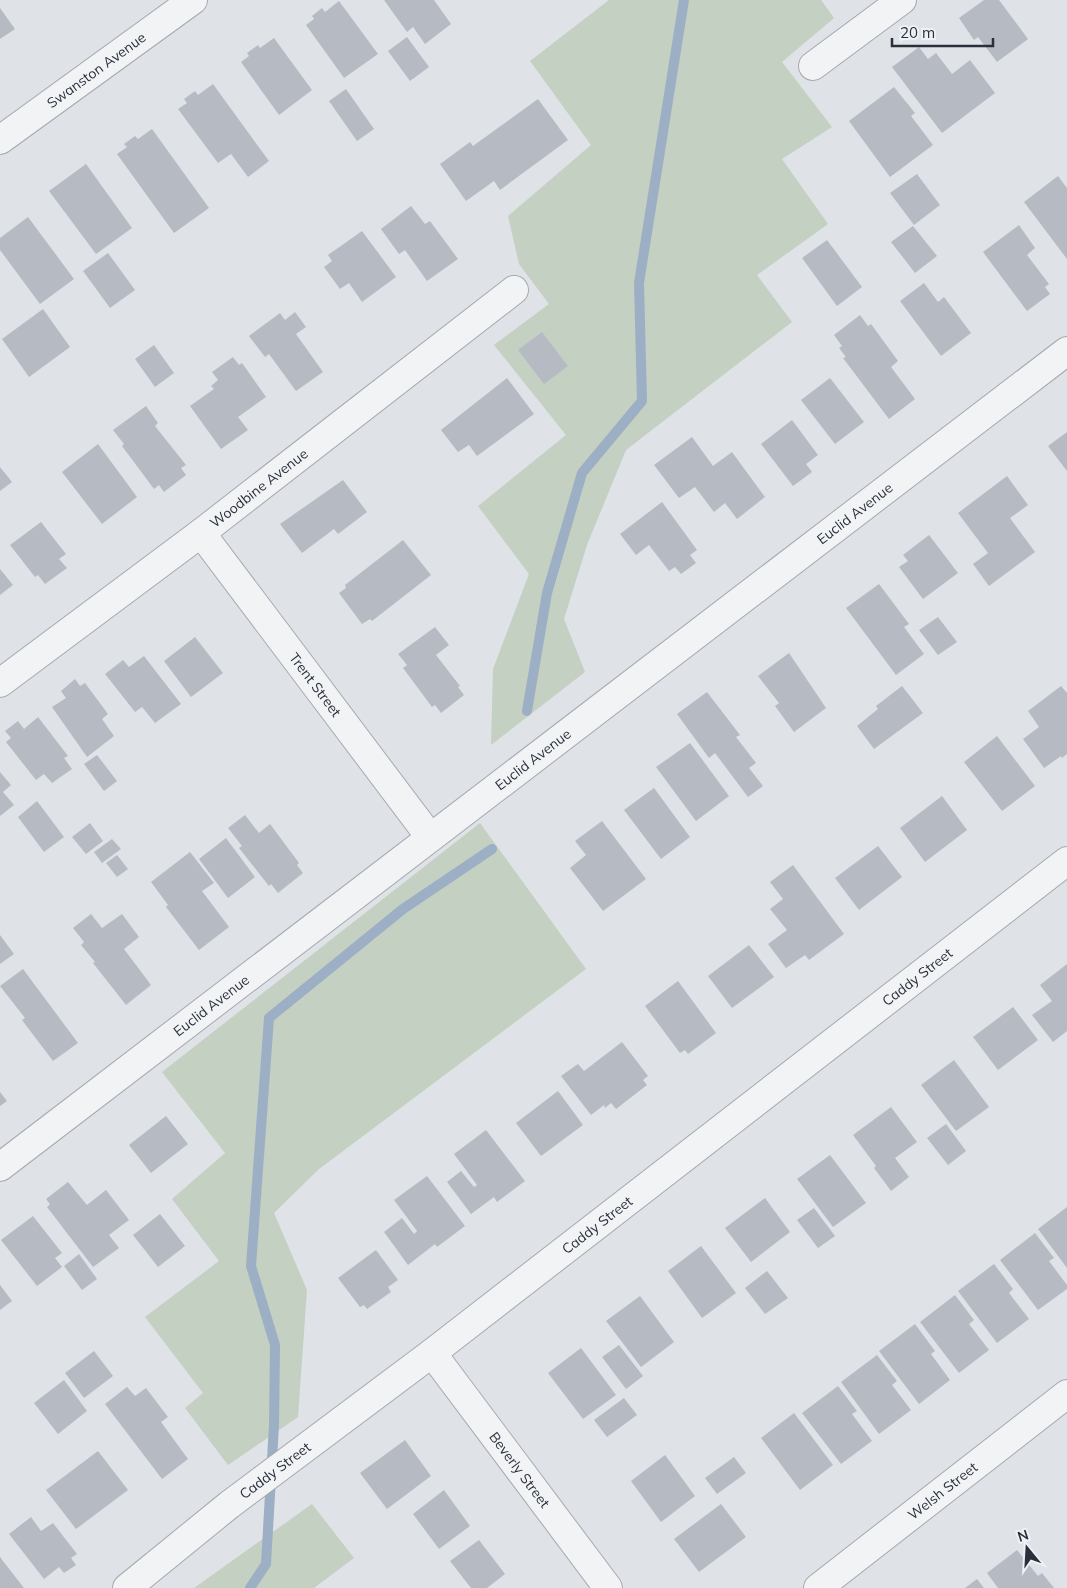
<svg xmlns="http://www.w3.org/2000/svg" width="1067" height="1588" font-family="Mulish,sans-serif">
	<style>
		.green { fill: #c4d0c1 }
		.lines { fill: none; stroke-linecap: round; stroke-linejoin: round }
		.stream { stroke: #9dafc4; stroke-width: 10 }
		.building { fill: #b6bbc3 }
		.minor-casing { stroke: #a5a9b0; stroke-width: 30 }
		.minor { stroke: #f1f3f5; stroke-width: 28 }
		.labels { text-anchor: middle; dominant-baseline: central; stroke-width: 4.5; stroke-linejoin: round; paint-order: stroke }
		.street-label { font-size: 14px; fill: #29303c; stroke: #eef1f5 }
	</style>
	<rect width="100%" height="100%" fill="#dfe2e7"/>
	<path class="green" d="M609,0H821L834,18L782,62L832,127L782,159L828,224L757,275L792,322L626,450L587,545L564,619L585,672L491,745L493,669L529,574L478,506L566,435L494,345L549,304L519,264L508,216L591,145L530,61Z
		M480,823L586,969L319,1169L274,1213L307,1290L298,1417L228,1465L185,1408L203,1393L145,1317L219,1261L172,1199L225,1153L162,1072Z
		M312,1504L354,1558L314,1588H194Z"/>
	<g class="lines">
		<path class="stream" d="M527,711L547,593L582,473L642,401L639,283L684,0
			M250,1588L266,1564L274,1425L275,1345L251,1266L269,1018L403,909L492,849"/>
	</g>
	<path class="building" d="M384,0H434L451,24L425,44L413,27L407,32Z
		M984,0H999L1028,39L997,62L978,37L974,40L959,18Z
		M339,1L378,54L344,78L306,25L314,19L312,16L322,8L325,12Z
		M0,8L15,29L0,39Z
		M407,37L429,67L410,81L388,51Z
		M274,38L312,90L279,115L241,62L249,56L247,53L258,45L260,48Z
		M919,47L928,59L936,53L952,74L970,60L995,93L942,133L892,67Z
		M213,84L269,161L248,177L231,154L218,163L178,109L187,103L184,99L195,91L198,95Z
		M894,87L915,113L911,116L933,145L890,177L849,121Z
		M346,89L374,129L357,141L329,101Z
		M538,99L568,140L500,190L494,181L466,201L440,164L470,142L473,146Z
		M152,129L209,208L174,233L117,154L127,147L124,144L135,136L138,139Z
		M86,164L132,228L96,254L49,191Z
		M917,174L940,205L914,225L890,193Z
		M1058,176L1067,188V259L1024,202Z
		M411,206L425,224L430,221L458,259L427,281L405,250L399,254L381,229Z
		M28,217L74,279L40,304L0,250V238Z
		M1019,225L1035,248L1027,255L1049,284L1045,287L1050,294L1027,311L983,252Z
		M913,226L937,256L915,273L891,242Z
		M362,231L396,277L362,302L349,283L340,289L324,267L332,261L328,255Z
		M827,240L862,287L837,306L802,258Z
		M108,253L135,290L110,308L83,271Z
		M924,283L938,302L944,297L971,333L941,356L900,301Z
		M43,309L70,347L29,377L2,339Z
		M295,312L306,327L296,334L323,372L296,391L269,354L265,357L249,336L280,313L285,320Z
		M860,315L868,326L871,324L898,361L891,367L915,399L889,419L843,358L846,357L839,348L842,346L834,335Z
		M542,332L568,366L544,384L518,350Z
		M154,345L174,373L155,387L135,359Z
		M233,357L239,365L242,363L266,397L238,417L248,430L221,449L190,406L214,389L211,386L218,380L212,372Z
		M507,378L534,414L477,456L469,445L458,452L441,430Z
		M830,378L864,422L835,444L801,400Z
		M146,406L158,423L155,426L186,465L181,468L186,475L164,492L159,485L154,489L122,446L124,444L113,430Z
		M792,420L818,455L806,464L812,472L793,486L761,444Z
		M1067,432V471L1048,446Z
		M692,437L713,466L732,452L765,497L737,519L725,503L714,512L695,487L679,498L654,465Z
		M98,444L137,497L102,524L62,472Z
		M0,467L12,482L0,491Z
		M1007,476L1028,505L1010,518L1035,552L989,586L973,564L988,553L958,513Z
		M343,480L367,512L338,534L334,529L302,553L280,524Z
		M662,502L697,550L690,555L696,563L681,574L675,567L669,571L649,545L636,555L620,534Z
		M41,522L66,554L59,559L67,568L45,584L38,575L35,577L10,545Z
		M929,535L958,573L923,599L899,567L908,561L903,555Z
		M403,540L431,575L372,621L370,619L362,624L339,593L346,588L345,585Z
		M0,569L13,585L0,595Z
		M879,584L909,624L904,627L924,654L896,675L846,608Z
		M938,617L957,642L938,655L919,630Z
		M435,627L449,645L436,655L460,686L458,687L464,695L441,713L435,705L432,707L403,668L407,665L398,654Z
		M195,637L223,673L191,697L164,661Z
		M789,653L826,708L794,732L775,706L779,703L758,676Z
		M144,656L181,704L155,723L142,707L135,712L105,674L123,660L129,667Z
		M75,679L80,686L85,683L108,714L102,719L114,736L87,757L52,707L66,698L61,691Z
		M902,686L923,713L874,749L857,726L878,709L876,706Z
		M1061,686L1067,693V754L1062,758L1061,756L1044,768L1023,739L1039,727L1028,711Z
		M707,692L740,735L736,737L756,763L749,768L763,786L748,797L715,753L709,758L677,714Z
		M38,717L68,756L64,758L72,769L52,783L44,774L36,780L6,742L11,738L5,731L18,721L24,729Z
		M997,736L1035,786L1002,811L964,762Z
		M690,743L729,796L696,821L656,767Z
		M97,755L117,781L104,791L84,764Z
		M0,772L11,785L3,792L14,805L0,816Z
		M654,788L690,837L661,859L624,810Z
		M942,796L967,830L925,862L900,828Z
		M37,801L64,837L44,852L18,817Z
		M245,815L259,833L270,824L299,863L297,865L303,873L278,893L271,884L269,886L239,848L242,846L228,828Z
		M602,821L646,879L603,911L570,868L586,855L575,841Z
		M90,823L103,841L86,854L72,837Z
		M226,838L255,877L228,898L199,859Z
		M112,839L121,849L102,863L94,852Z
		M878,846L902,877L859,910L835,878Z
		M190,852L214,883L202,891L229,927L199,950L166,907L168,905L151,882Z
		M117,855L128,869L117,877L106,863Z
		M793,865L844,934L809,960L805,955L786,968L768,944L787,930L770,909L783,899L770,882Z
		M91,914L102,928L122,914L139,937L124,949L151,985L126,1005L93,963L95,962L81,945L84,942L73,928Z
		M0,935L14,954L0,964Z
		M749,945L774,977L732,1008L708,976Z
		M1067,964V1031L1053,1042L1032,1015L1052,1001L1040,985Z
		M23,969L78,1043L53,1061L22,1020L25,1018L0,986Z
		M678,981L716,1033L688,1054L685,1050L680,1053L645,1006Z
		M1013,1007L1038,1040L998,1070L973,1037Z
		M622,1042L648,1076L643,1080L647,1085L616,1109L611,1103L605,1108L604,1105L591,1115L561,1076L578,1064L584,1071Z
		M954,1060L989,1107L956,1131L921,1085Z
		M558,1091L583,1125L541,1156L516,1123Z
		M0,1092L7,1101L0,1106Z
		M891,1107L917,1142L895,1158L909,1177L891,1191L874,1168L876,1166L853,1135Z
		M166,1116L188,1144L151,1173L129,1145Z
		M946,1124L966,1151L948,1165L927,1138Z
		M486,1130L525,1181L497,1202L494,1197L471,1214L447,1182L461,1171L474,1187L477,1185L454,1154Z
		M830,1155L866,1203L833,1227L797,1179Z
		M427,1176L465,1226L437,1247L435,1244L408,1265L384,1232L402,1218L414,1234L417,1231L394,1200Z
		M68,1182L87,1205L106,1190L129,1220L109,1235L119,1248L93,1267L47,1207L50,1204L46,1199Z
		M765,1198L790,1232L751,1262L725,1228Z
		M1067,1207V1268L1038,1229Z
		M814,1208L835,1236L818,1248L797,1220Z
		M160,1214L185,1246L158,1267L133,1235Z
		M33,1216L62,1253L55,1258L62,1267L37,1286L1,1240Z
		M1035,1233L1054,1258L1049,1261L1067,1285V1289L1038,1310L1000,1260Z
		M701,1246L736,1293L702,1318L668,1271Z
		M376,1250L398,1280L388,1287L391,1292L367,1309L364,1305L360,1307L338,1278Z
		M79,1254L97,1279L82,1290L64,1266Z
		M994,1264L1013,1289L1009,1293L1029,1319L997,1343L958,1291Z
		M767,1271L788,1298L765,1314L745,1288Z
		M0,1285L12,1301L0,1310Z
		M955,1295L974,1320L969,1324L989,1350L959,1373L920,1322Z
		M640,1296L674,1342L641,1367L606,1321Z
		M915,1324L935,1351L931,1354L950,1380L919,1404L879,1351Z
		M619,1345L643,1376L626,1389L602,1357Z
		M581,1348L616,1395L583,1419L548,1373Z
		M94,1351L113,1376L84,1398L65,1373Z
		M877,1355L897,1381L892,1385L911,1410L879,1434L841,1382Z
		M64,1380L87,1411L58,1434L34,1403Z
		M838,1386L857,1411L852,1414L872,1441L841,1464L802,1413Z
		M127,1387L135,1396L146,1388L168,1417L161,1422L188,1459L162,1479L105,1404Z
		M624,1398L637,1415L607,1437L594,1420Z
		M794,1413L833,1465L800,1490L761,1438Z
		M405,1440L431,1476L387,1509L360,1473Z
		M98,1451L128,1490L76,1529L46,1490Z
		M665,1455L695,1496L661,1522L631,1481Z
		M734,1457L746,1473L717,1494L705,1478Z
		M444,1490L470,1526L439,1549L413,1514Z
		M721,1504L746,1537L699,1572L674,1539Z
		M31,1517L41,1531L53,1523L77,1554L71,1558L76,1565L64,1573L59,1567L44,1579L9,1534Z
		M479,1540L505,1574L487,1588H471L450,1561Z
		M1017,1550L1038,1576L1042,1573L1054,1588H998L987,1573Z
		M0,1557L3,1561L24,1588H0Z
		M977,1579L984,1588H965Z"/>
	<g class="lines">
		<defs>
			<g id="minor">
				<path d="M813,66L902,0"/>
				<path id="s1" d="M0,140L193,0"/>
				<path id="s2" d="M201,533L430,837"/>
				<path id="s3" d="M0,683L201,533L514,290"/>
				<path id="s4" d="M0,1167L1067,351"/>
				<path id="s5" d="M432,1353L608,1588"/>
				<path id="s6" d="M127,1588L229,1505L432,1353L1067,861"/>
				<path id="s7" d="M818,1588L1067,1394"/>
			</g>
		</defs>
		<use href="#minor" class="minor-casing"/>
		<use href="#minor" class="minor"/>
	</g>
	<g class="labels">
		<g class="street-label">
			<text stroke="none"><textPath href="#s1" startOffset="119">Swanston Avenue</textPath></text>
			<text stroke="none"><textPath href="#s3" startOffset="324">Woodbine Avenue</textPath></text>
			<text stroke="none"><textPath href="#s4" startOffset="1076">Euclid Avenue</textPath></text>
			<text stroke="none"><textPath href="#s2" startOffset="190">Trent Street</textPath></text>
			<text stroke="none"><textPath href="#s4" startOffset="671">Euclid Avenue</textPath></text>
			<text stroke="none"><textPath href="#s6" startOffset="999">Caddy Street</textPath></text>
			<text stroke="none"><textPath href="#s4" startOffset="266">Euclid Avenue</textPath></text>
			<text stroke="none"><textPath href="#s6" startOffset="594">Caddy Street</textPath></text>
			<text stroke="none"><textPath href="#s5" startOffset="146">Beverly Street</textPath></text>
			<text stroke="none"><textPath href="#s6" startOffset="189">Caddy Street</textPath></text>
			<text stroke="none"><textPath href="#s7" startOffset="158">Welsh Street</textPath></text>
		</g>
	</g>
	<g transform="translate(1027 1548) rotate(342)" stroke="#eef1f5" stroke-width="4" paint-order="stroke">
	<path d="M0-4L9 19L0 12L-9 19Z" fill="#29303c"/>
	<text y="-8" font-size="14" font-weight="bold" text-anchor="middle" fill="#29303c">N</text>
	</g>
	<path d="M892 38v8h101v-8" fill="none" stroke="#29303c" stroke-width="2.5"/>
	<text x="900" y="38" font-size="15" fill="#29303c" stroke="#eef1f5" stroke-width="4" paint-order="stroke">20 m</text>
</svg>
